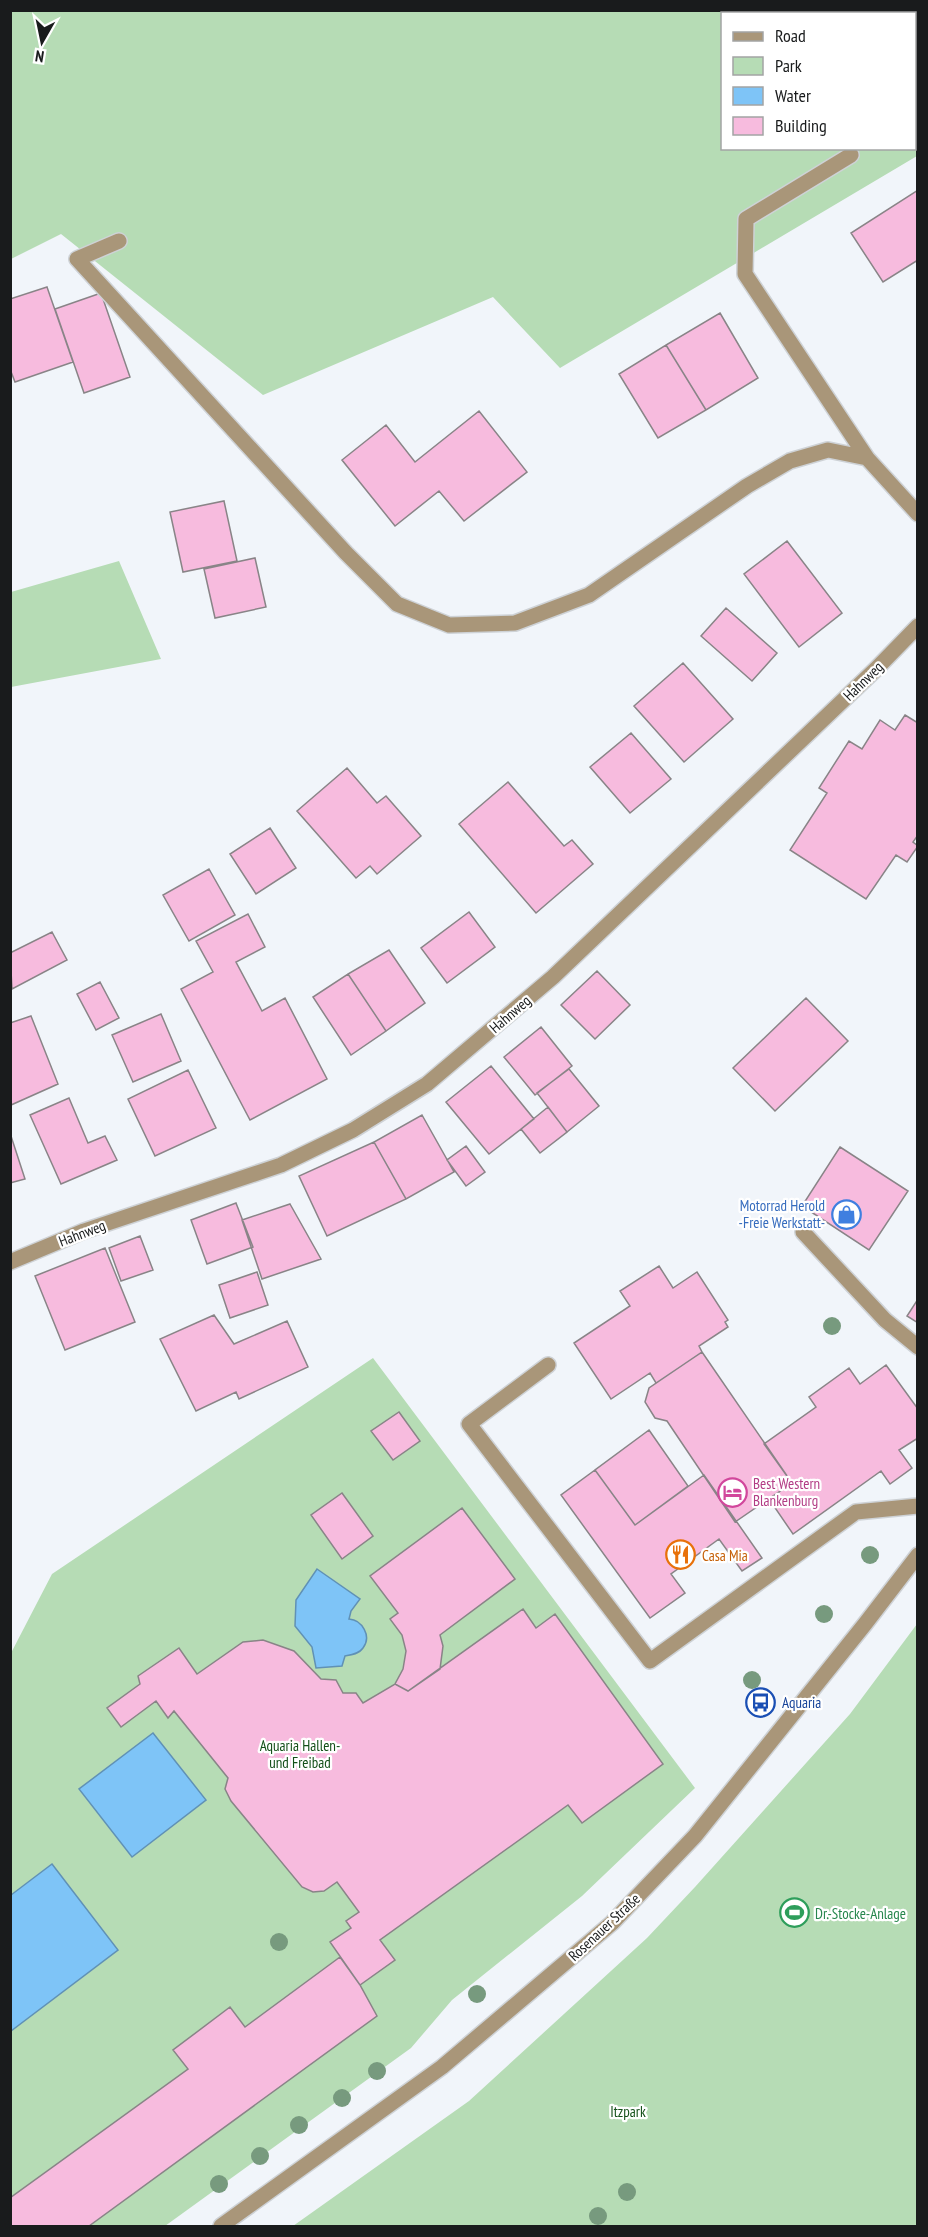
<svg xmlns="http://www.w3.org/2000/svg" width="928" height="2237" font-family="'PT Sans Narrow',sans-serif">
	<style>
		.green { fill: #b6dcb5; fill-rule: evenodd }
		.water { fill: #7ec4f7; stroke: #6091b5; stroke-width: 1.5 }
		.building { fill: #f7bbde; stroke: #898487; stroke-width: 1.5 }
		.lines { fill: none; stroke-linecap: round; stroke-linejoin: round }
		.minor-casing { stroke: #ced2d6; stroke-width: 18 }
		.minor { stroke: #a99679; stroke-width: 15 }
		.tree { fill: #779a7e }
		.labels { text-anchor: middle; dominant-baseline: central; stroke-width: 4.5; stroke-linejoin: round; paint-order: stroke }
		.street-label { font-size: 15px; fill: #191b1c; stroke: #fff }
		.shop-label { font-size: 15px; fill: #366cbe; stroke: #fff; text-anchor: end }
		.hotel-label { font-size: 15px; fill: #b23c85; stroke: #fff; text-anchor: start }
		.food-label { font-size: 15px; fill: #c56008; stroke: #fff; text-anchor: start }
		.transit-label { font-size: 15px; fill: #164399; stroke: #fff; text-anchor: start }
		.park-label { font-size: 15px; fill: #134f18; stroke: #fff }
		.leisure-label { font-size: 15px; fill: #27864d; stroke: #fff; text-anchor: start }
	</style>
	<rect width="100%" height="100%" fill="#f1f5fa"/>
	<path class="green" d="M11,11H917V156L560,368L493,297L263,395L61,234L11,259ZM722,14H914V148H722Z
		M119,561L161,659L11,687V592Z
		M373,1358L695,1788L582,1896L452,2000L411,2048L165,2226H11L10,1655L52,1574Z
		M917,1624V2226H293L469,2101L647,1938L695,1887L850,1714Z"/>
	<path class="water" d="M317,1569L360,1599L351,1611L349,1619C362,1620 372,1636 363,1648C359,1654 351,1655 345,1656L342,1666L316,1668L312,1647L295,1626L296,1600Z
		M153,1733L206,1800L132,1857L79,1789Z
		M52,1864L118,1950L11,2031V1895Z"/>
	<path class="building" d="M918,190V260L883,282L851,233Z
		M47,287L73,362L15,382L10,369V299Z
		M101,293L130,377L84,393L55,309Z
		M720,313L758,378L706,410L666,345Z
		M666,345L706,410L658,438L619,374Z
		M479,411L527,472L464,521L439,491L395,526L342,460L386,425L415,462Z
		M224,501L237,561L183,572L170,512Z
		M787,541L842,613L799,647L744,574Z
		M255,558L266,607L215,618L204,569Z
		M726,608L777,653L752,681L701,636Z
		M683,663L733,719L684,762L634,706Z
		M905,715L918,723V835L913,842L918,846L907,862L896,855L866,899L790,850L827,793L819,788L849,741L862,749L880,720L895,730Z
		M631,733L671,779L630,813L590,767Z
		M347,768L377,803L386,796L421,836L377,874L370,866L356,878L297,811Z
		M508,782L564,846L572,840L593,864L536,913L459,824Z
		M270,828L296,868L256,894L230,854Z
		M209,869L235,915L189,941L163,895Z
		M469,912L495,947L447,983L421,948Z
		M248,914L265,947L236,962L262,1011L285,998L327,1079L250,1120L181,989L213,972L196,941Z
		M52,932L67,960L12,989L10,953Z
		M389,950L425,1003L386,1031L348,974Z
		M597,971L630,1005L595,1039L561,1005Z
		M348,974L386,1031L351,1055L313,997Z
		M100,982L119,1018L96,1030L77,994Z
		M806,998L848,1041L775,1111L733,1068Z
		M161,1014L181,1061L133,1082L112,1035Z
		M31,1016L58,1084L11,1105L10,1023Z
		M541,1027L572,1066L535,1095L504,1057Z
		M491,1066L534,1119L489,1154L446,1102Z
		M569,1069L599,1106L567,1132L537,1093Z
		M188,1070L216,1128L155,1156L128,1099Z
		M69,1098L88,1143L105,1136L117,1160L61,1184L30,1115Z
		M548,1107L567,1132L540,1153L521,1129Z
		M422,1115L454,1172L406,1199L374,1142Z
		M10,1133L25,1179L10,1183Z
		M374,1142L406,1199L327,1236L299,1176Z
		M466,1146L485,1172L466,1186L447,1160Z
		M840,1147L908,1191L869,1250L802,1206Z
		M236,1203L253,1247L207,1264L191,1220Z
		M290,1204L321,1259L262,1279L242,1220Z
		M140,1236L153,1270L121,1281L109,1248Z
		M105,1248L135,1322L65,1350L35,1276Z
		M659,1266L673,1288L697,1272L728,1320L725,1322L728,1327L699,1346L702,1352L656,1383L650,1373L611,1399L574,1343L630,1306L620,1291Z
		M257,1272L268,1305L230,1318L219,1285Z
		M918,1299V1323L907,1316Z
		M214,1315L234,1344L287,1321L308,1367L239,1399L236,1392L196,1411L160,1339Z
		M702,1352L792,1483L735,1522L667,1421L655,1418L645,1402L649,1388Z
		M886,1365L918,1409V1438L899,1450L912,1468L890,1484L881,1471L793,1534L769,1499L792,1483L764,1444L816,1407L809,1397L849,1368L860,1384Z
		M399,1412L420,1441L393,1460L371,1431Z
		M649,1430L688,1486L635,1525L595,1470Z
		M595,1470L635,1525L704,1475L762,1558L742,1571L719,1539L671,1574L685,1593L650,1618L561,1495Z
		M342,1493L373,1536L342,1559L311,1515Z
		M462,1508L515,1579L440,1635L443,1646L440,1669L408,1691L395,1684L403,1669L406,1651L402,1635L390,1619L398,1613L370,1576Z
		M523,1609L536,1628L555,1614L663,1764L582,1823L568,1805L380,1940L395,1960L360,1985L330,1942L351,1928L346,1921L359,1912L337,1882L324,1891L313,1892L302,1887L231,1801L225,1789L228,1778L174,1711L168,1718L156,1701L121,1727L107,1708L140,1684L138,1676L179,1648L197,1674L243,1642L263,1640L294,1651L321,1679L336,1680L343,1693H356L363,1703L395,1684L408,1691Z
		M340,1957L360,1985L377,2016L89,2226H10V2198L188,2069L173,2050L230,2007L245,2027Z"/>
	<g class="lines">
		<defs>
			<path id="minor" d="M851,155L746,219L745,274L867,458L918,514
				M119,241L77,259L346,553L397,604L449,625L515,623L589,595L747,486L790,461L828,450L867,458
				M803,1232L885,1320L918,1347
				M10,1262L84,1231L281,1165L353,1130L427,1084L553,977L876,669L918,626
				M548,1365L469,1424L650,1661L856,1512L918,1506
				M221,2226L442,2067L612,1923L695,1836L865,1624L918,1555"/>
		</defs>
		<use href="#minor" class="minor-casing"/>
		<use href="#minor" class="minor"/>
	</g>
	<g class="tree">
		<circle cx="832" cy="1326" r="9"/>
		<circle cx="870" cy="1555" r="9"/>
		<circle cx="824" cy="1614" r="9"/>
		<circle cx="752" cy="1680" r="9"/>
		<circle cx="279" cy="1942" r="9"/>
		<circle cx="477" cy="1994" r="9"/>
		<circle cx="377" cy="2071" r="9"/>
		<circle cx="342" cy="2098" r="9"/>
		<circle cx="299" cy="2125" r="9"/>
		<circle cx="260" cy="2156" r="9"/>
		<circle cx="219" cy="2184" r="9"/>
		<circle cx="627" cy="2192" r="9"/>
		<circle cx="598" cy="2216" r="9"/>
	</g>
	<defs>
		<symbol id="shop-ring" viewBox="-11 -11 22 22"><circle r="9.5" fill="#fff" stroke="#3f7fe0" stroke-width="1.5"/><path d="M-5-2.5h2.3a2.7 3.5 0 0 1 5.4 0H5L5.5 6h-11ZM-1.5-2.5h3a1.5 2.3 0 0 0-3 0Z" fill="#3f7fe0"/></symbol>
		<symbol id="hotel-ring" viewBox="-11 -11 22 22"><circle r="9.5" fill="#fff" stroke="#d1479c" stroke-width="1.5"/><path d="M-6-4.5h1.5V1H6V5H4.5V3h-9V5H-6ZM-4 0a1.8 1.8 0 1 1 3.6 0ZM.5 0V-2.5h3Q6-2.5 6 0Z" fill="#d1479c"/></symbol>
		<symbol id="restaurant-ring" viewBox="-11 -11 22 22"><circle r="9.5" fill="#fff" stroke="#e8710a" stroke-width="1.5"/><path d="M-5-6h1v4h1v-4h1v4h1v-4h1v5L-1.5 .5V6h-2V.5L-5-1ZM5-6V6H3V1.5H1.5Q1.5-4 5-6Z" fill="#e8710a"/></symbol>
		<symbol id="bus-ring" viewBox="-11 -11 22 22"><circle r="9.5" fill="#fff" stroke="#1a4fb4" stroke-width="1.5"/><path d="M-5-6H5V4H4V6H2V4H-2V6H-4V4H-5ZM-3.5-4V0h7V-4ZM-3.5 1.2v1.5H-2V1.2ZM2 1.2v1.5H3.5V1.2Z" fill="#1a4fb4"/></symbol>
		<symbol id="stadium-ring" viewBox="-11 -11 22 22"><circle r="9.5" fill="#fff" stroke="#2e9e5b" stroke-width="1.5"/><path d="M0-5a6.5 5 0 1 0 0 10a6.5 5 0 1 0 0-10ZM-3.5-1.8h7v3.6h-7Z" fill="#2e9e5b"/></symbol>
	</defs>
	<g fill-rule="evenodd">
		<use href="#shop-ring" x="830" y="1198" width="33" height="33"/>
		<use href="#hotel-ring" x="716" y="1476" width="33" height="33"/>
		<use href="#restaurant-ring" x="664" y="1538" width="33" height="33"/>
		<use href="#bus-ring" x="744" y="1686" width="33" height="33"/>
		<use href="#stadium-ring" x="778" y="1896" width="33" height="33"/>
	</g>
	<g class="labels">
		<g class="street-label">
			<text transform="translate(863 681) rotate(-44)">Hahnweg</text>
			<text transform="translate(510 1014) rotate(-41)">Hahnweg</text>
			<text transform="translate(82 1233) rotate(-21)">Hahnweg</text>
			<text transform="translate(604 1927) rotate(-43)">Rosenauer Straße</text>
		</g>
		<g class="shop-label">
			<text x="825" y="1205">Motorrad Herold<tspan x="825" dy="17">-Freie Werkstatt-</tspan></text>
		</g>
		<g class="hotel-label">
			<text x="753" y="1483">Best Western<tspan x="753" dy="17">Blankenburg</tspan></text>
		</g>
		<g class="food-label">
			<text x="702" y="1555">Casa Mia</text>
		</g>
		<g class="transit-label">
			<text x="782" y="1702">Aquaria</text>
		</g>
		<g class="park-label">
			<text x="300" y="1745">Aquaria Hallen-<tspan x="300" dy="17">und Freibad</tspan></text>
			<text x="628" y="2111">Itzpark</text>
		</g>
		<g class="leisure-label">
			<text x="815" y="1913">Dr.-Stocke-Anlage</text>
		</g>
	</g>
	<rect width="928" height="2237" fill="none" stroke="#191b1c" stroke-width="24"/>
	<rect x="721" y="12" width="195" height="138" fill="#ffffff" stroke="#a3a4a4" stroke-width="1.5"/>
	<rect x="733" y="32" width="30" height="9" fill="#a99679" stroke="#a3a4a4" stroke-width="1.5"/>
	<text x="775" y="42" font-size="18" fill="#191b1c">Road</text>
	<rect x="733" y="57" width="30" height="18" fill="#b6dcb5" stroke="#a3a4a4" stroke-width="1.5"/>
	<text x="775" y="72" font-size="18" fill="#191b1c">Park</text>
	<rect x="733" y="87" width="30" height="18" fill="#7ec4f7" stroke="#a3a4a4" stroke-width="1.5"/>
	<text x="775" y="102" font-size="18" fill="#191b1c">Water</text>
	<rect x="733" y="117" width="30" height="18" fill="#f7bbde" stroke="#a3a4a4" stroke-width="1.5"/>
	<text x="775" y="132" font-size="18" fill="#191b1c">Building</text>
	<g transform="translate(42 42) rotate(189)" stroke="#ffffff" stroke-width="4.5" paint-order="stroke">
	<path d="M0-4.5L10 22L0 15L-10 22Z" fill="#191b1c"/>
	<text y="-9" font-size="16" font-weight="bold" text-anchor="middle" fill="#191b1c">N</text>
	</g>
</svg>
